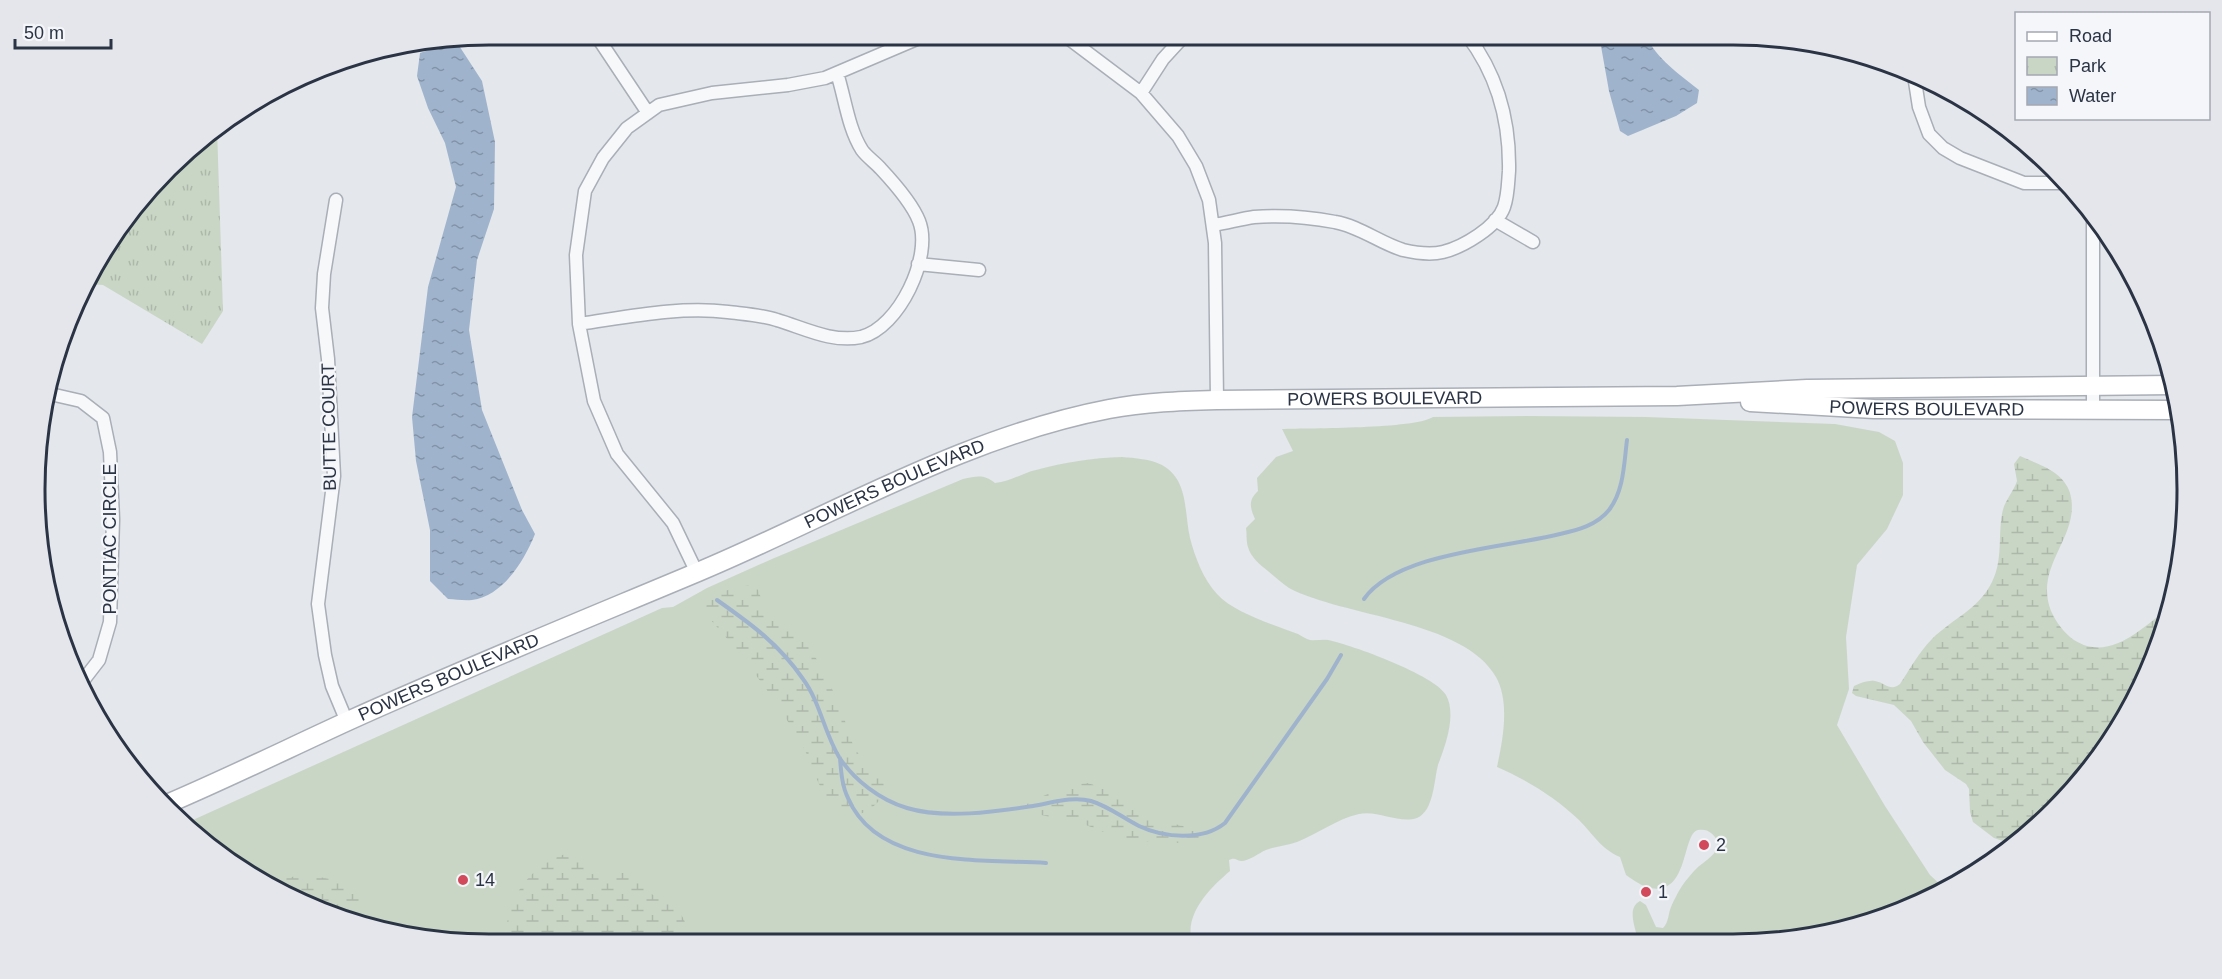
<svg xmlns="http://www.w3.org/2000/svg" width="2222" height="979" font-family="Helvetica,sans-serif">
	<style>
		.green { fill: #c9d6c5 }
		.wetland { fill: url(#wetland-marsh) }
		.park { fill: url(#park-tufts) }
		.water { fill: url(#water-ripples) }
		.lines { fill: none; stroke-linecap: round; stroke-linejoin: round }
		.stream { stroke: #9fb4cc; stroke-width: 4 }
		.street-casing { stroke: #a9aeb7; stroke-width: 15 }
		.secondary-casing { stroke: #a9aeb7; stroke-width: 21 }
		.street { stroke: #f7f8fa; stroke-width: 12 }
		.secondary { stroke: #fff; stroke-width: 18 }
		.poi-dot { fill: #d1495b; stroke: #f4f6f9; stroke-width: 2 }
		.labels { text-anchor: middle; dominant-baseline: central; stroke-width: 4.5; stroke-linejoin: round; paint-order: stroke }
		.street-label { font-size: 18px; fill: #2b3445; stroke: #f4f6f9 }
		.poi-label { font-size: 18px; fill: #2b3445; stroke: #f4f6f9; text-anchor: start }
		.rim { fill: none; stroke: #2b3445; stroke-width: 3 }
	</style>
	<defs>
		<pattern id="wetland-marsh" width="20" height="14" patternUnits="userSpaceOnUse" patternTransform="scale(1.5)"><rect width="20" height="14" fill="#c9d6c5"/><path d="M1 5h8M5 5V1M11 12h8M15 12V8" fill="none" stroke="#adb8ab"/></pattern>
		<pattern id="park-tufts" width="24" height="20" patternUnits="userSpaceOnUse" patternTransform="scale(1.5)"><rect width="24" height="20" fill="#c9d6c5"/><path d="M3 7l-1-3M5 7V3M7 7l1-3M15 17l-1-3M17 17v-4M19 17l1-3" fill="none" stroke="#adb8ab"/></pattern>
		<pattern id="water-ripples" width="26" height="14" patternUnits="userSpaceOnUse" patternTransform="scale(1.5)"><rect width="26" height="14" fill="#9fb4cc"/><path d="M2 4q2-2 4 0t4 0M15 11q2-2 4 0t4 0" fill="none" stroke="#8293a7"/></pattern>
	</defs>
	<rect width="100%" height="100%" fill="#e4e7ec"/>
	<path class="green" d="M1526,416L1646,417L1835,424L1879,432L1895,441L1903,463V495L1887,529L1857,565L1846,637L1849,689L1837,725L1885,806L1930,875L1944,888L1907,910L1792,941H1638C1636,929 1626,908 1640,901L1646,905L1656,927L1663,928C1669,922 1668,914 1671,907C1674,900 1678,892 1682,886C1686,880 1692,873 1697,868C1707,859 1729,848 1711,833C1708,830 1703,829 1698,830C1681,834 1690,900 1646,887C1639,884 1632,879 1626,875L1620,857C1601,849 1593,834 1579,820C1555,797 1527,780 1497,767C1503,740 1510,702 1496,677C1464,620 1344,617 1289,588C1282,583 1275,577 1268,571C1260,565 1250,556 1248,547C1246,541 1247,534 1246,528L1255,519C1250,508 1248,500 1258,491L1257,478L1276,457L1293,451L1282,429C1310,428 1415,429 1433,417Z
		M1122,457C1135,458 1150,459 1162,465C1189,480 1184,512 1190,538C1195,557 1203,579 1217,594C1234,613 1275,625 1298,634C1302,636 1306,639 1310,640C1316,641 1322,639 1328,640C1352,645 1435,675 1446,695C1457,715 1445,746 1438,765C1434,780 1434,811 1417,818C1399,824 1378,810 1359,814C1337,819 1317,834 1297,842C1287,846 1276,846 1266,850C1259,853 1249,861 1241,861C1236,860 1235,857 1229,860L1230,871C1210,888 1184,914 1192,942L490,944L343,920L262,884L190,832L184,824L662,608L673,607L707,588L772,559L963,479C977,476 984,474 995,483C1010,482 1022,473 1036,470C1065,462 1092,458 1122,457Z"/>
	<path class="wetland" d="M2020,456C2039,465 2063,471 2070,493C2082,536 2033,565 2051,611C2056,622 2064,633 2074,640C2110,663 2143,627 2170,607L2163,636L2094,766L2015,845L1994,838L1973,822L1970,812L1969,789L1966,784L1945,770L1923,742L1911,721L1894,705L1856,696L1852,693L1854,686C1861,683 1868,680 1875,681C1886,683 1890,692 1900,684C1910,669 1919,652 1932,639C1952,619 1979,609 1992,582C2003,560 1998,537 2002,514C2004,501 2013,493 2017,481L2014,464Z
		M752,585L757,587L765,609L790,628L808,646L819,663L839,703L853,745L866,766L886,776L890,782C889,791 885,794 879,801C864,817 849,820 832,803C816,787 813,764 802,745C776,700 745,658 710,619C709,615 706,612 706,609C704,593 741,586 752,585Z
		M1087,783L1098,786L1162,821L1200,830L1202,834L1200,838L1183,843L1137,841L1119,838L1086,825L1028,812L1027,804C1046,794 1066,785 1087,783Z
		M572,853L581,856L588,873C601,878 613,867 625,871C635,874 639,883 646,890C650,894 656,896 662,899C680,907 691,924 686,944H501C505,931 508,916 513,903C521,880 548,855 572,853Z
		M297,876C318,876 370,879 361,911C356,917 351,922 343,920L273,888L286,878Z"/>
	<path class="park" d="M217,128L223,311L202,344L103,285L87,284L95,262L190,147Z"/>
	<path class="water" d="M1599,35H1645C1657,59 1679,74 1699,90L1697,103L1676,116L1628,136L1620,131L1609,91Z
		M456,41L482,81L495,142L494,209L477,260L469,330L482,410L522,510L535,534C524,561 503,596 472,600C464,601 455,599 448,599L430,581V530L416,461L412,417L428,287L456,187L445,143L428,108L417,76L420,53Z"/>
	<g class="lines">
		<path class="stream" d="M1364,599C1397,552 1506,548 1560,534C1578,530 1597,525 1609,510C1624,491 1624,463 1627,440
			M717,600C751,624 779,644 803,679C820,702 824,732 839,757C854,780 880,800 907,808C943,819 995,812 1033,806C1052,803 1072,796 1091,801C1108,806 1123,818 1139,826C1164,838 1203,841 1225,823L1327,679L1341,655
			M840,758C841,771 842,786 848,798C878,869 983,859 1046,863"/>
		<defs>
			<path id="street" d="M596,35L648,113
				M1064,35L1141,93L1178,136L1196,166L1209,200L1215,243L1217,400
				M1914,75L1919,107L1929,134L1943,148L1960,158L2024,183H2066
				M1141,93L1163,59L1185,35
				M336,200L324,274L322,308L328,359L334,476L318,604L325,655L332,686L347,722
				M2093,212V409
				M1495,220L1533,242
				M1213,225C1227,223 1240,219 1254,217C1280,215 1309,217 1335,222C1359,226 1380,243 1403,250C1416,253 1430,255 1443,252C1463,247 1497,227 1504,207C1508,196 1508,183 1509,171C1510,121 1497,74 1467,35
				M918,264L979,270
				M579,324C628,317 679,306 728,312C744,314 762,315 777,320C804,328 832,343 861,337C899,328 933,256 919,221C912,203 895,184 881,169C876,163 867,157 862,150C848,128 845,98 837,73
				M46,393L81,401L103,418L110,452L113,519L110,622L99,660L82,682
				M697,573L673,523L617,454L594,401L579,324L576,255L585,191L603,158L627,128L659,105L712,93L788,85L825,78L926,35"/>
			<g id="secondary">
				<path id="s1" d="M1750,402L1874,409L2178,410"/>
				<path id="s2" d="M167,804C228,778 287,749 348,721C463,669 581,621 698,572C834,515 963,437 1109,409C1145,402 1181,401 1217,400L1677,396L1807,389L2174,385"/>
			</g>
		</defs>
		<use href="#street" class="street-casing"/>
		<use href="#secondary" class="secondary-casing"/>
		<use href="#street" class="street"/>
		<use href="#secondary" class="secondary"/>
	</g>
	<g class="poi-dot">
		<circle cx="1704" cy="845" r="6"/>
		<circle cx="463" cy="880" r="6"/>
		<circle cx="1646" cy="892" r="6"/>
	</g>
	<g class="labels">
		<g class="street-label">
			<text stroke="none"><textPath href="#s2" startOffset="1299">POWERS BOULEVARD</textPath></text>
			<text stroke="none"><textPath href="#s1" startOffset="177">POWERS BOULEVARD</textPath></text>
			<text transform="translate(329 427) rotate(-91)">BUTTE COURT</text>
			<text stroke="none"><textPath href="#s2" startOffset="795">POWERS BOULEVARD</textPath></text>
			<text transform="translate(110 539) rotate(-90)">PONTIAC CIRCLE</text>
			<text stroke="none"><textPath href="#s2" startOffset="309">POWERS BOULEVARD</textPath></text>
		</g>
		<g class="poi-label">
			<text x="1716" y="845">2</text>
			<text x="475" y="880">14</text>
			<text x="1658" y="892">1</text>
		</g>
	</g>
	<path d="M0 0H2222V979H0ZM489 45H1733A444 444 0 0 1 2177 489V490A444 444 0 0 1 1733 934H489A444 444 0 0 1 45 490V489A444 444 0 0 1 489 45Z" fill="#e4e6eb" fill-rule="evenodd"/>
	<path class="rim" d="M489 45H1733A444 444 0 0 1 2177 489V490A444 444 0 0 1 1733 934H489A444 444 0 0 1 45 490V489A444 444 0 0 1 489 45Z"/>
	<rect x="2015" y="12" width="195" height="108" fill="#f4f6f9" stroke="#a4a8b1" stroke-width="1.5"/>
	<rect x="2027" y="32" width="30" height="9" fill="#ffffff" stroke="#a4a8b1" stroke-width="1.5"/>
	<text x="2069" y="42" font-size="18" fill="#2b3445">Road</text>
	<rect x="2027" y="57" width="30" height="18" fill="url(#park-tufts)" stroke="#a4a8b1" stroke-width="1.5"/>
	<text x="2069" y="72" font-size="18" fill="#2b3445">Park</text>
	<rect x="2027" y="87" width="30" height="18" fill="url(#water-ripples)" stroke="#a4a8b1" stroke-width="1.5"/>
	<text x="2069" y="102" font-size="18" fill="#2b3445">Water</text>
	<path d="M15 39v9h96v-9" fill="none" stroke="#2b3445" stroke-width="3"/>
	<text x="24" y="39" font-size="18" fill="#2b3445" stroke="#f4f6f9" stroke-width="4.5" paint-order="stroke">50 m</text>
</svg>
